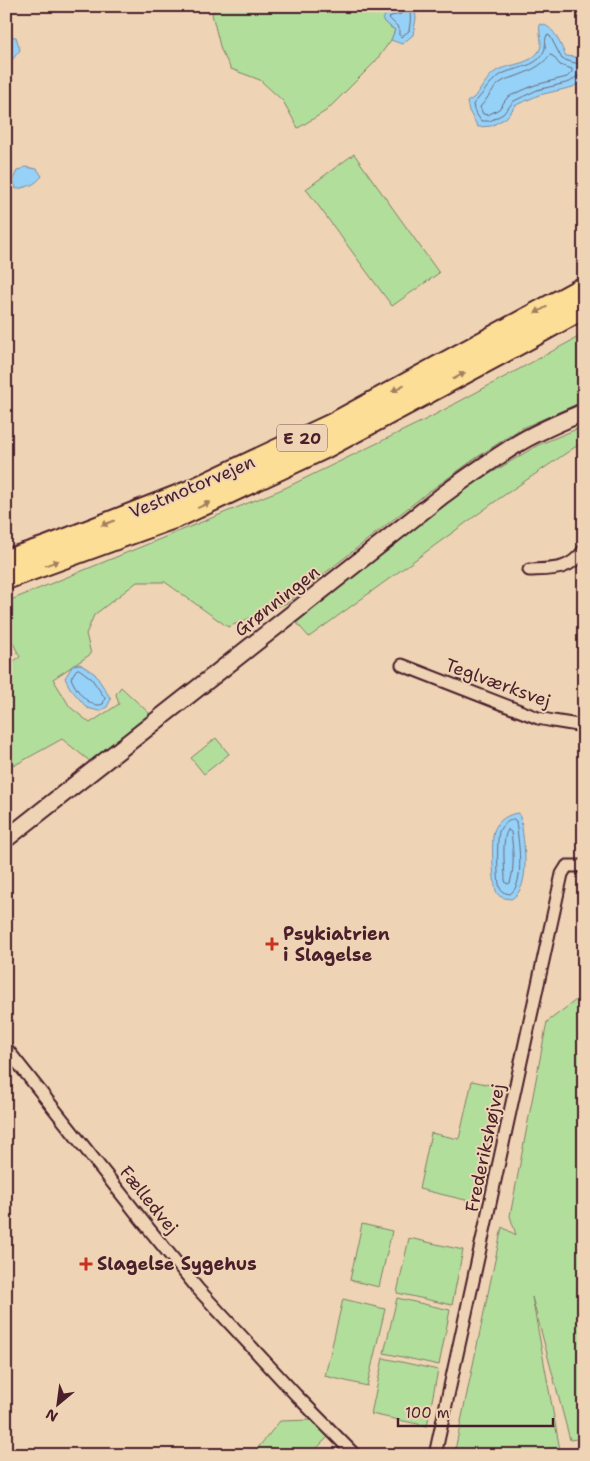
<svg xmlns="http://www.w3.org/2000/svg" width="590" height="1461" font-family="'Shantell Sans',sans-serif">
	<style>
		.green { fill: #b2de9c; stroke: #7e7e64 }
		.water { fill: #96d2f7; stroke: #788aa5 }
		.lines { fill: none; stroke-linecap: round; stroke-linejoin: round }
		.shore { stroke: #68677d; stroke-width: 1 }
		.minor-casing { stroke: #4a1f2b; stroke-width: 15 }
		.secondary-casing { stroke: #4a1f2b; stroke-width: 20 }
		.motorway-casing { stroke: #4a1f2b; stroke-width: 24 }
		.minor { stroke: #eed4b5; stroke-width: 11 }
		.secondary { stroke: #eed4b5; stroke-width: 16 }
		.motorway { stroke: #fdde96; stroke-width: 20 }
		.oneway { fill: #a47e60 }
		.poi-dot { fill: #c8321e; stroke: #eed4b5; stroke-width: 2 }
		.labels { text-anchor: middle; dominant-baseline: central; stroke-width: 4; stroke-linejoin: round; paint-order: stroke }
		.shield { fill: #eed4b5; stroke: #7b5554; stroke-width: 1 }
		.shield-label { font-size: 16px; font-weight: bold; fill: #4a1f2b }
		.street-label { font-size: 18px; fill: #4a1f2b; stroke: #eed4b5 }
		.poi-label { font-size: 18px; font-weight: bold; fill: #4a1f2b; stroke: #eed4b5; text-anchor: start }
	</style>
	<rect width="100%" height="100%" fill="#eed4b5"/>
	<filter id="ink" filterUnits="userSpaceOnUse"><feTurbulence type="fractalNoise" baseFrequency=".02" numOctaves="2"/><feDisplacementMap in="SourceGraphic" scale="10" xChannelSelector="R" yChannelSelector="G"/><feConvolveMatrix kernelMatrix="1 2 1 2 8 2 1 2 1" color-interpolation-filters="sRGB"/></filter>
	<g filter="url(#ink)">
		<path class="green" d="M216,6H401L397,11L390,10V27L395,30L391,40L375,62L326,111L298,128L283,101L260,80L231,69L221,50L212,14Z
			M354,154L439,273L392,306L306,189Z
			M584,334V401L520,429L476,458L427,493L287,603L228,627L165,582H137L94,615L86,634L91,654L53,679L70,707L90,723L119,704L116,694L121,687L150,714L91,762L62,739L15,765L6,762V666L20,657L6,629V602L285,488L427,419Z
			M584,426V441L500,498L309,637L295,621L468,487L538,445Z
			M216,738L229,754L204,774L191,758Z
			M584,994V1438L570,1440L532,1297L560,1450L569,1455H454L502,1227L516,1235L510,1216L547,1022Z
			M472,1081L500,1087L474,1202L419,1189L431,1133L459,1139Z
			M362,1224L392,1231L379,1287L350,1280Z
			M409,1238L463,1250L452,1305L397,1293Z
			M397,1298L450,1310L439,1365L384,1353Z
			M343,1299L385,1309L367,1386L325,1376Z
			M383,1358L438,1370L427,1426L371,1414Z
			M311,1420L328,1437L310,1455H252L280,1421Z"/>
		<path class="water" d="M401,6H413L415,10L416,18L413,35L402,44L391,40L395,30L383,21C385,12 389,10 397,11Z
			M540,24C555,26 559,43 566,56L584,58V79L573,87L539,95L516,105L506,118L491,126L478,127L469,111L467,102C470,100 474,98 476,95C484,86 488,74 500,69C512,64 531,64 539,51C544,43 538,33 540,24Z
			M6,36L16,37L20,50L8,65L6,73Z
			M25,167L37,169L42,176C35,185 28,187 16,189L13,179L17,171Z
			M80,664L95,674L111,699L107,707L99,711L87,708L70,688L65,678L73,665Z
			M518,813L521,819C523,839 533,888 511,899C505,898 500,898 497,893C493,887 491,839 494,831C497,821 508,814 518,813Z"/>
		<g class="lines">
			<path class="shore" d="M405,6L406,7L401,14L391,16L389,18L399,28V35L401,37L409,31C410,23 412,15 408,7L409,6
				M550,55L553,56L560,65L572,69V72L567,77L535,85L512,95L507,98L499,109L488,115L483,114L480,107C488,99 493,86 503,81C506,79 510,78 514,77C528,72 541,67 550,55Z
				M584,63H575L562,59L550,36L547,35C544,40 547,47 543,53C535,69 511,67 499,76C488,83 483,95 473,104L474,110L481,121H490L503,114L514,101L537,90L570,82L576,77L584,75
				M79,669L91,678L105,698L103,704C90,710 75,689 71,678L76,670Z
				M513,819L516,821C518,838 526,884 510,894C506,893 502,893 500,888C497,882 497,839 499,832C501,825 507,822 513,819Z
				M508,830L511,832C513,850 515,866 510,883L508,884L506,883L505,880C505,869 501,838 508,830Z"/>
			<defs>
				<path id="minor" d="M529,570C553,569 569,571 584,550
					M402,665L538,718L553,721L584,726
					M6,1048L149,1229L198,1289L296,1395L355,1455
					M435,1455L562,874L567,866H584"/>
				<path id="secondary" d="M6,839L443,495C467,477 492,460 517,444C538,431 561,422 584,412"/>
				<path id="motorway" d="M6,560L46,547L187,492L332,424L584,287
					M6,579L182,515L323,449L532,337L584,308"/>
			</defs>
			<use href="#minor" class="minor-casing"/>
			<use href="#secondary" class="secondary-casing"/>
			<use href="#motorway" class="motorway-casing"/>
			<use href="#minor" class="minor"/>
			<use href="#secondary" class="secondary"/>
			<use href="#motorway" class="motorway"/>
		</g>
		<defs><path id="oneway-solid" d="M-6-.8H1V-3.2L6.5 0L1 3.2V.8H-6Z" transform="scale(1.25)"/></defs>
		<g class="oneway">
			<use href="#oneway-solid" transform="translate(541 310) rotate(151)"/>
			<use href="#oneway-solid" transform="translate(459 376) rotate(-28)"/>
			<use href="#oneway-solid" transform="translate(398 388) rotate(151)"/>
			<use href="#oneway-solid" transform="translate(204 505) rotate(-25)"/>
			<use href="#oneway-solid" transform="translate(108 523) rotate(159)"/>
			<use href="#oneway-solid" transform="translate(52 563) rotate(-20)"/>
		</g>
	</g>
	<g class="poi-dot">
		<path d="M269.5 936.5h5v5h5v5h-5v5h-5v-5h-5v-5h5z"/>
		<path d="M83.5 1256.5h5v5h5v5h-5v5h-5v-5h-5v-5h5z"/>
	</g>
	<g class="labels">
		<rect class="shield" x="277" y="424.5" width="50" height="27" rx="4"/>
		<g class="shield-label">
			<text x="302" y="438">E 20</text>
		</g>
		<g class="street-label">
			<text transform="translate(192 487) rotate(-23)">Vestmotorvejen</text>
			<text transform="translate(277 601) rotate(-38)">Grønningen</text>
			<text transform="translate(498 683) rotate(20)">Teglværksvej</text>
			<text transform="translate(485 1148) rotate(-78)">Frederikshøjvej</text>
			<text transform="translate(149 1200) rotate(51)">Fælledvej</text>
		</g>
		<g class="poi-label">
			<text x="283" y="934">Psykiatrien<tspan x="283" dy="21">i Slagelse</tspan></text>
			<text x="97" y="1264">Slagelse Sygehus</text>
		</g>
	</g>
	<rect width="590" height="1461" fill="none" stroke="#eed4b5" stroke-width="25"/>
	<rect x="12" y="12" width="565" height="1436" fill="none" stroke="#4a1f2b" stroke-width="2" filter="url(#ink)"/>
	<g transform="translate(58 1404) rotate(209)" stroke="#eed4b5" stroke-width="4" paint-order="stroke">
	<path d="M0-4L9 19L0 12L-9 19Z" fill="#4a1f2b"/>
	<text y="-8" font-size="14" font-weight="bold" text-anchor="middle" fill="#4a1f2b">N</text>
	</g>
	<path d="M398 1418v8h155v-8" fill="none" stroke="#4a1f2b" stroke-width="2.5"/>
	<text x="405" y="1418" font-size="15" fill="#4a1f2b" stroke="#eed4b5" stroke-width="4" paint-order="stroke">100 m</text>
</svg>
